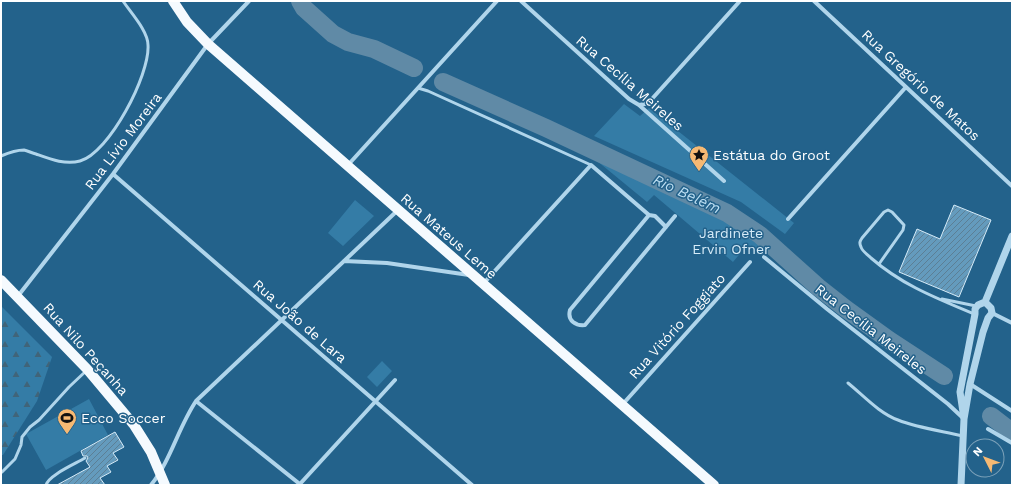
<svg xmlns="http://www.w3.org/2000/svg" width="1013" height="486" font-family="'Work Sans',sans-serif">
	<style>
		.green { fill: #347ca6 }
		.forest { fill: url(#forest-firs) }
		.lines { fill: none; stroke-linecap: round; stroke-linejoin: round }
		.river { stroke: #608aa6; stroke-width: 18 }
		.building { fill: url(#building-hatch); stroke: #d5ebf8 }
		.service { stroke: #b0d5eb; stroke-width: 3 }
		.minor { stroke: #b0d5eb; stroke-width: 4 }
		.tertiary { stroke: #b0d5eb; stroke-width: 7 }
		.primary { stroke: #f5fafe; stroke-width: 10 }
		.labels { text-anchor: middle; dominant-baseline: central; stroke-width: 3; stroke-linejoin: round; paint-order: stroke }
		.street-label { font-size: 14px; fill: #fff; stroke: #23628b }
		.poi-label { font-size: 14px; fill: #fff; stroke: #23628b; text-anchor: start }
		.park-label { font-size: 14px; fill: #d5ebf8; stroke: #23628b }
		.water-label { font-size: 15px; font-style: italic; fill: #bcdef2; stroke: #23628b }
	</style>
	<defs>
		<pattern id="forest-firs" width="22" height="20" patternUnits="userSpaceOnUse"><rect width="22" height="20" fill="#347ca6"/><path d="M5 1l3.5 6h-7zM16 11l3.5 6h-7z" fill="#406479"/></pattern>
		<pattern id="building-hatch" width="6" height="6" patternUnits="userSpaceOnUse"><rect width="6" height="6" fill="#649bbd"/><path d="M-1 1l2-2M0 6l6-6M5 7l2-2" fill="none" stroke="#5c7f95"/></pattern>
	</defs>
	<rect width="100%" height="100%" fill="#23628b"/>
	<path class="green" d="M624,104L640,116L649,108L794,223L785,234L741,202L594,136Z
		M591,156L708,211L769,247L743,250L733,262L654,195L647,202Z
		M355,200L374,216L343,246L328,233Z
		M382,361L392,371L377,387L367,377Z
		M89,399L108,435L46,470L26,434Z"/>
	<path class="forest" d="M1,306L52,357L37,401L3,455H1Z"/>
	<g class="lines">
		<path class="river" d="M300,1L304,8L333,34L348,42L374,49L414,68
			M443,82L546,128L727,213L760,235L818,287L846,309L889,340L944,376
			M991,416L1012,432"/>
	</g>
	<path class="building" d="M954,205L991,220L959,297L899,272L917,229L940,239Z
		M115,432L124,447L113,453L118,460L107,466L111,472L100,478L105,485H57L90,467L86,461L88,458L87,456H83L81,451Z"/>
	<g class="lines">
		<path class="service" d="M418,88L428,91L591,165
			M1,156C8,153 16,150 24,150C28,151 32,153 36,154C50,159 65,165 80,161C109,153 150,75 148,45C148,31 131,13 123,1
			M879,264L903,230L904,225L892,212L888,210L884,212L862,238C860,241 859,243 861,247C862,251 868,255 871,258C902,285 936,298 974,314
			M942,299L976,306
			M848,383C864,396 879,413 898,420C918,428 942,431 963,436
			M2,472L15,459L21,445L22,437L30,427L39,420L69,387L86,371
			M46,485C49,475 75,464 85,458"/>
		<path class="minor" d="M521,1L629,99L639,105L724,181
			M814,1L1012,186
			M639,105L645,104L651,100L740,1
			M348,165L497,1
			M113,174L472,485
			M649,215L570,310C567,321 576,326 585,325L675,216
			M788,219L906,87
			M764,257L827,309L948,404L963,418
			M344,261L387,263L469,275
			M483,284L591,165L649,215L655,216L666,227
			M18,296L113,174L208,44L249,1
			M992,313L1012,323
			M970,384L1012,411
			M196,401L301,485
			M622,405L750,262
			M988,429L1012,443
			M151,485C171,460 178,428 196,401L398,210
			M299,485L395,380"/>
		<path class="tertiary" d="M985,302L1012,236
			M961,485L964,419L970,384L983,332L988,318L992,313L991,308L985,302L978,305L975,309V314L960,392L964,419"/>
		<path class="primary" d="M173,1L187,22L208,44L714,485
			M1,280L87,369L134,425L151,452L165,485"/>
	</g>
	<defs>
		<symbol id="sight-pin" viewBox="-11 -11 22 30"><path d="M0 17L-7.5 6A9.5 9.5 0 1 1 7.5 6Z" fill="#f6b973" stroke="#23628b"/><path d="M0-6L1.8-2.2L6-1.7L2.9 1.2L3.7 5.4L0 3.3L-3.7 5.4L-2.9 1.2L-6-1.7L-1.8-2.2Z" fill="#111"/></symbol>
		<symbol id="stadium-pin" viewBox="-11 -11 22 30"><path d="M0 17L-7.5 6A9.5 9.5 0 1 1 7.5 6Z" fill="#f6b973" stroke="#23628b"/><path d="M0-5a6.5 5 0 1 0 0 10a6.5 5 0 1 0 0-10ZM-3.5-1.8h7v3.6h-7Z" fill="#111"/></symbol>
	</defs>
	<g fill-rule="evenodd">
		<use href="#sight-pin" x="688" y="144" width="22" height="30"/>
		<use href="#stadium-pin" x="56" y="407" width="22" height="30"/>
	</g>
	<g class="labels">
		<g class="street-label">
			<text transform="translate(630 83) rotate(41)">Rua Cecília Meireles</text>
			<text transform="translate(921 85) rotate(43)">Rua Gregório de Matos</text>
			<text transform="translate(123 141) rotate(-53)">Rua Lívio Moreira</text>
			<text transform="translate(449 236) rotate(41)">Rua Mateus Leme</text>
			<text transform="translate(300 321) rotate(41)">Rua João de Lara</text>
			<text transform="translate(677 326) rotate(-48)">Rua Vitório Foggiato</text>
			<text transform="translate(871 329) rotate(38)">Rua Cecília Meireles</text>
			<text transform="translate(86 349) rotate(48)">Rua Nilo Peçanha</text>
		</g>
		<g class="poi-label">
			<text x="713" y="155">Estátua do Groot</text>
			<text x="81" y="418">Ecco Soccer</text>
		</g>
		<g class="park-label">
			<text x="731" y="233">Jardinete<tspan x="731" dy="16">Ervin Ofner</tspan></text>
		</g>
		<g class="water-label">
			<text transform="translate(687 194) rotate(25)">Rio Belém</text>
		</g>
	</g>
	<rect width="1013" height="486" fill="none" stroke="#ffffff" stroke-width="4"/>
	<g transform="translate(985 458) rotate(312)"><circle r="19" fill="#23628b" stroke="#7ba1b9"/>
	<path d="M0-3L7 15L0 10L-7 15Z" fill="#f6b973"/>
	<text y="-6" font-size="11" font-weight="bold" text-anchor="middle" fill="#ffffff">N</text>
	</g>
</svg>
